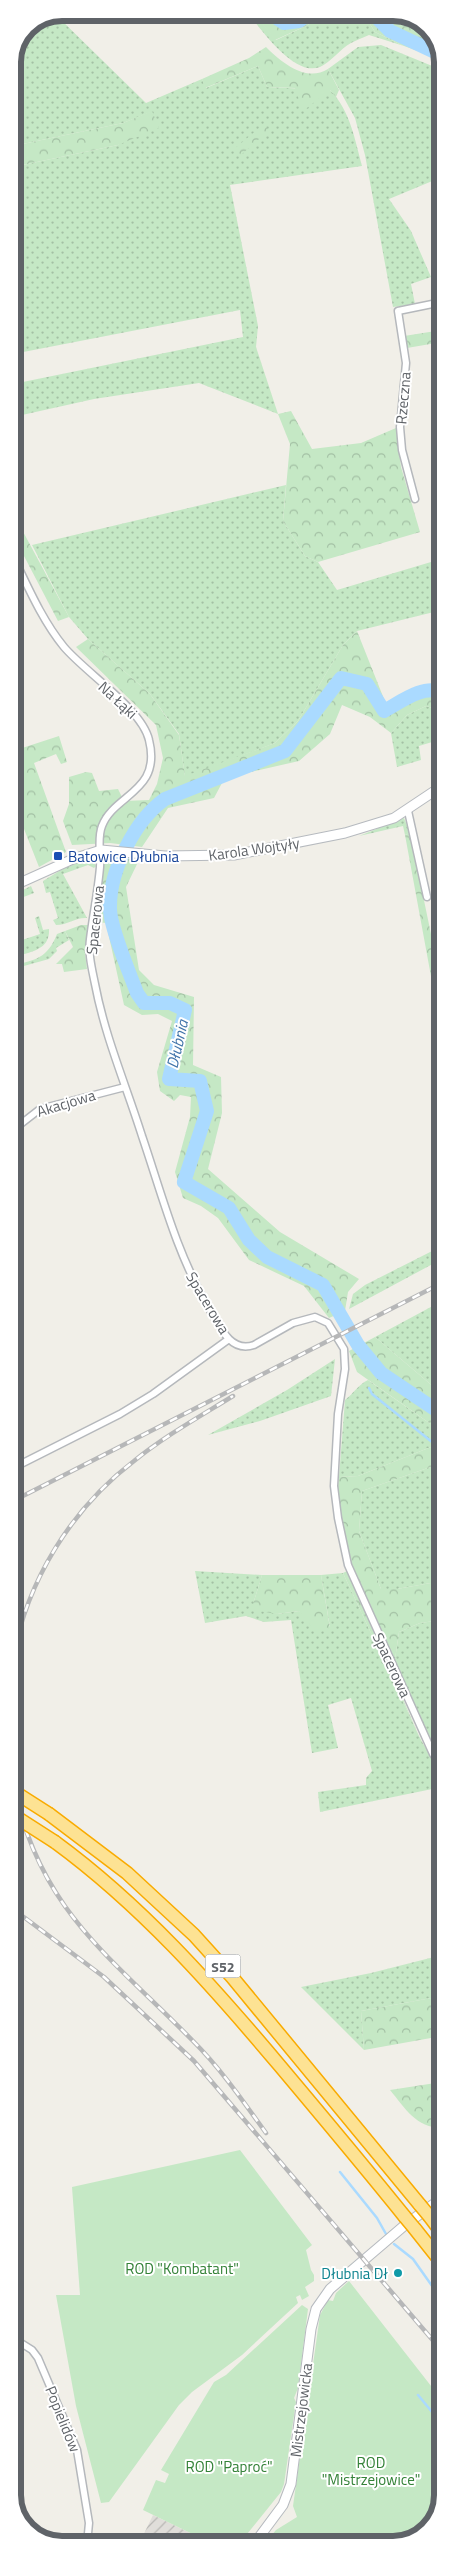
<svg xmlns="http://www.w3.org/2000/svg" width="455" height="2557" font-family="'Titillium Web',sans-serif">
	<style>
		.industrial { fill: url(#industrial-furrows) }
		.grass { fill: url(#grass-dots) }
		.forest { fill: url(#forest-crowns) }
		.garden { fill: #c5e8c5 }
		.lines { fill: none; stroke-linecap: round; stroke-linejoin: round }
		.stream { stroke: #aadaff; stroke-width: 2.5 }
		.river { stroke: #aadaff; stroke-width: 14 }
		.street-casing { stroke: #b5b8bc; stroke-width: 9 }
		.secondary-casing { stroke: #b6babf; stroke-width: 11 }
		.highway-casing { stroke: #f9ab00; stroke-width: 15 }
		.street { stroke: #fff; stroke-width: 6 }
		.secondary { stroke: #fff; stroke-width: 9 }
		.highway { stroke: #fde293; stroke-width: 12 }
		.rail-casing { stroke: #b6b7b8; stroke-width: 4.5 }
		.rail { stroke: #fff; stroke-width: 2.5; stroke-dasharray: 8; stroke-linecap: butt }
		.highway-bridge-casing { stroke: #f9ab00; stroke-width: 15; stroke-linecap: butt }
		.highway-bridge { stroke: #fde293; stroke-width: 12 }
		.transit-dot { fill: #1a4fb4; stroke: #fff; stroke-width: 2 }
		.culture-dot { fill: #0f9aa8; stroke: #fff; stroke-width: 2 }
		.labels { text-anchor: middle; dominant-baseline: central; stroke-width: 4; stroke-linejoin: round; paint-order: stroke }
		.shield { fill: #fff; stroke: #8f9295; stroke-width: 1 }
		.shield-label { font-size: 14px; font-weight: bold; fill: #5f6368 }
		.street-label { font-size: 15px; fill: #5f6368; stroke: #fff }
		.transit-label { font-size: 15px; fill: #164399; stroke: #fff; text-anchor: start }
		.park-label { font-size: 15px; fill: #348238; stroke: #fff }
		.culture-label { font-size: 15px; fill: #0d838f; stroke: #fff; text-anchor: end }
		.water-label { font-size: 16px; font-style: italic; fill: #4174aa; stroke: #fff }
		.rim { fill: none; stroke: #5f6368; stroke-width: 6 }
	</style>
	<defs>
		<pattern id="industrial-furrows" width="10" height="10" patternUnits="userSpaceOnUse" patternTransform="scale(1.25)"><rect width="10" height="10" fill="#e0deda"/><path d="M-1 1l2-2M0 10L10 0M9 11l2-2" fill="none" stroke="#b9b8b5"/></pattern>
		<pattern id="grass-dots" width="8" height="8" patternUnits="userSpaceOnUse" patternTransform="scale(1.25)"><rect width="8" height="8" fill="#c5e8c5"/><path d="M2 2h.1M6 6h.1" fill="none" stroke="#a3c0a4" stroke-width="1.8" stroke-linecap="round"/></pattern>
		<pattern id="forest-crowns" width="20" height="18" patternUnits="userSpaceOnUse" patternTransform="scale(1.25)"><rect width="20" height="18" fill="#c5e8c5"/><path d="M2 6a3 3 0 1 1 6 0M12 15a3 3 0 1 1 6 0" fill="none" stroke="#a3c0a4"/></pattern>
	</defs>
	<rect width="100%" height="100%" fill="#f1efe8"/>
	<path class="industrial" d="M153,2515L213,2544H139Z"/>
	<path class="grass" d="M248,13H254L276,40L308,25L320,13H363L375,32L404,46L369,35C363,38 356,40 351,43C340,49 331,62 320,67C294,77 261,29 248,13Z
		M380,13H399L410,18L392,24Z
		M56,15L146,103L202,79L206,88L258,66L267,87L330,90C350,110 355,140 362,166L230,185L258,326L256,347L278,414L199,383L94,399L13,417V384L243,337L240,310L13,354V167L118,145L151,112L123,123L13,146V62L27,27Z
		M381,45L442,70L440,83L442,88V177L389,199L411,231L431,277L411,284L415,304L393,307L365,155L355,118L328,69L358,47Z
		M286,485L283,521L305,556L318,562L337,590L431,562L442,590V610L357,631L343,645L298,721L275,743L185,777L179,734L150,694L88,639L69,617L32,545Z
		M426,706L442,711V739L419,746L421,760L397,767L391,733L407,715Z
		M404,818L410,833L405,835L403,826L359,836Z
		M86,859L93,860L96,866L94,868L88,865L63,874L87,918C76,917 68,925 56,925L53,920L58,918L50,892L46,893L43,881L61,870Z
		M31,886L34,893L13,901V895Z
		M39,916L43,930L49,929C50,947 36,951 21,955L17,951L22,949L19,941L40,934L35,918Z
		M65,931L69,940L56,948L57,951L49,959L13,969V966C36,959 47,959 57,934Z
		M442,1246V1259L349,1309L353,1294L365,1285Z
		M442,1301V1394L375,1337Z
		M335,1359L331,1396L260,1421L208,1435L287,1390Z
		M368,1380L442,1432V1459L431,1447L358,1476L339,1477L345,1400C353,1394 359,1384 368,1380Z
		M442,1463V1581L397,1589H381L359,1531L362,1491Z
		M195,1571L262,1575L254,1601L277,1614L299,1611L330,1627L321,1575L343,1573L419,1736C428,1755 442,1766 442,1787L320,1812L318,1792L366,1785V1778L372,1771L351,1698L328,1705L338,1748L312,1753L291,1620L264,1622L246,1616L205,1623Z
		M442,1620V1763L434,1752L394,1666L399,1632L420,1623Z
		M442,1955V1996L361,2011L364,2050L301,1987L371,1973Z"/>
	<path class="forest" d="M254,13H320L308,25L275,40Z
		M363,13H380L392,23L410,18L428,27L442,60L404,46L375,32Z
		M266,47C281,62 306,83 328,69L339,90L336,97L330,90L303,111L295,88L267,87L258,66L205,88L202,79L249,58Z
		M152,111L159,128L118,145L13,167V146L123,123Z
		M263,125L269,130L241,155L234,149Z
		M442,330V342L407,348L404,336Z
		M291,411L312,449L361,443L396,428L401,467L420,532L318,562L305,556L283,521L290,444L278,414Z
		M13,513L69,617L58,621L13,535Z
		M357,631L386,704C404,694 422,678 442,689V711L426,706L407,715L391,733L370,717L342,705L330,734L299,761L242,774L222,783L214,798L168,808L142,847L110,843L72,845L63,821L69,804V777L86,772L92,773L99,791L118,789L124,801L149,800L157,784L163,758L156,725L76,647L88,639L150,694L179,735L185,776L275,743L298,721L343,645Z
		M59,736L67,762L61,764L56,754L34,763L66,852L39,867L13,801V751Z
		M410,833L442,987V1036L405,835Z
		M107,856L139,860L126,887L139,970L154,985L194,997L193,1065L221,1077L222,1113L208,1169L280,1232L359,1279L348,1292L345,1311L329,1318L304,1286L249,1260L218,1218L201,1206L183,1198L175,1172L190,1117L191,1097L180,1095L174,1101L160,1091L157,1072L172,1021L158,1014L142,1015L124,1005L106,923L97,922L103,865Z
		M81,925H88L85,953L87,969L64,972L62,964H56L73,947L65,931Z
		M375,1337L442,1394V1432L357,1372L349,1351Z
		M431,1447L442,1459V1463L362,1491L359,1531L381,1589H397L442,1581V1620L420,1623L399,1632L394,1666C370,1611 330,1539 339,1477L358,1476Z
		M347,1571L419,1736L343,1573Z
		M262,1575H321L330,1628L317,1633L299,1611L277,1614L254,1610V1601Z
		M442,1996V2036L364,2050L361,2011Z
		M442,2082V2128C416,2128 405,2108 390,2090Z"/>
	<path class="garden" d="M240,2150L312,2245L306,2250L311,2270L314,2275V2281L305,2287L309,2296L302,2300L300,2295L296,2297L298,2303L242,2355L192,2392L179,2405L109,2502L101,2503L76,2406L56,2295H80L72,2187Z
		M349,2281L442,2400V2495L430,2527L399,2544H264L276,2530L297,2517L293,2506L320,2315L328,2300L333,2301L336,2293Z
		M302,2305L308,2309L298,2388L294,2398L296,2402L284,2484L281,2492L243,2539L213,2544L143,2510L156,2480L165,2483L169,2474L161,2470L214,2382L226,2375Z"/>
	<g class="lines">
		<path class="stream" d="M369,1388L372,1394L442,1450
			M340,2172L377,2218L386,2234
			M394,2244L413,2259L442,2300
			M418,2395L442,2424"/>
		<path class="river" d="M269,13L284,23L299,21L310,13
			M372,13L390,31L441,55
			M442,693C425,683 399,703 384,711L367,684L341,678L285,751L165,799C135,820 109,871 110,909C110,927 130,974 137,993L144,1003H170L185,1010L169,1079L200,1081L207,1111L184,1182L229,1208L249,1240L267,1257L323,1285L358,1345L381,1373L442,1414"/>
		<defs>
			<path id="street" d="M415,499L402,450L400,427L406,363L398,311L442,302
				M13,556C28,587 42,620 64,647C86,673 142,709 149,740C162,792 114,794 102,826C97,838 101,854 100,867C98,891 93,915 90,939C88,954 92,969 95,984C105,1037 126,1085 142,1136C162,1195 176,1251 207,1305C214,1316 220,1330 229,1339C236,1346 245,1348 254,1345L293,1323L315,1317L328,1323L344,1349L345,1369L338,1414L334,1486L338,1518L348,1565L433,1754L442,1767
				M408,811L427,897
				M13,1130L40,1109L125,1087
				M13,1468L120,1414L153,1394L229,1339
				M13,2338L32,2350L38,2358L77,2450L89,2523L87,2544"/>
			<path id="secondary" d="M13,886L73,859L101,850L165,856L234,855L345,833L394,818L442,786
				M254,2544L283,2505L291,2484L311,2329L316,2309L330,2289L405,2225L442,2198"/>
			<path id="highway" d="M49,1814L127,1873L194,1935L232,1977L420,2205
				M55,1842C141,1905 211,1984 280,2066C322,2116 364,2166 405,2217
				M430,2217L442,2233
				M415,2229L442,2263"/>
		</defs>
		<use href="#street" class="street-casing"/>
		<use href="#secondary" class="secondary-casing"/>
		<use href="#highway" class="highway-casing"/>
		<use href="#street" class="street"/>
		<use href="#secondary" class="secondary"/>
		<use href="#highway" class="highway"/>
		<defs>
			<path id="rail" d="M13,1501L442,1283
				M13,1658C27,1581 71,1509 134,1461C165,1436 199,1417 233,1396
				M13,1783C39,1910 109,1955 193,2041C221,2069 243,2101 266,2133
				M13,1909L104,1977L194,2061L442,2351"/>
		</defs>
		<use href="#rail" class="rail-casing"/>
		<use href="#rail" class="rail"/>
		<defs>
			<path id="highway-bridge" d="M13,1791L49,1814
				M13,1815L55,1842
				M420,2205L430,2217
				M405,2217L415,2229"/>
		</defs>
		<use href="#highway-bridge" class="highway-bridge-casing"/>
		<use href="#highway-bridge" class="highway-bridge"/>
	</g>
	<rect class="transit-dot" x="53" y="851" width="10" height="10" rx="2.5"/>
	<circle class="culture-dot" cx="398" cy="2273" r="5"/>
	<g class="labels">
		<rect class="shield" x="205.5" y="1954.5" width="35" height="23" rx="4"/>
		<g class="shield-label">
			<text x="223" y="1966">S52</text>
		</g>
		<g class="street-label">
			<text transform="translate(403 398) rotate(-85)">Rzeczna</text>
			<text transform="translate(118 700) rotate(43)">Na Łąki</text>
			<text transform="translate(254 849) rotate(-8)">Karola Wojtyły</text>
			<text transform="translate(95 920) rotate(-84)">Spacerowa</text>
			<text transform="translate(66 1103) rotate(-17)">Akacjowa</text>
			<text transform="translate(208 1303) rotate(59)">Spacerowa</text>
			<text transform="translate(392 1665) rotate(65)">Spacerowa</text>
			<text transform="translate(301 2410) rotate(-83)">Mistrzejowicka</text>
			<text transform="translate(63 2419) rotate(68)">Popielidów</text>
		</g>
		<g class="transit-label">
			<text x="68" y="856">Batowice Dłubnia</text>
		</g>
		<g class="park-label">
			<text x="182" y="2268">ROD "Kombatant"</text>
			<text x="371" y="2462">ROD<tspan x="371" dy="17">"Mistrzejowice"</tspan></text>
			<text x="229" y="2466">ROD "Paproć"</text>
		</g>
		<g class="culture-label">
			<text x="388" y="2273">Dłubnia Dł</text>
		</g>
		<g class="water-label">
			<text transform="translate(177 1044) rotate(-77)">Dłubnia</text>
		</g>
	</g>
	<path d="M0 0H455V2557H0ZM62 21H393A41 41 0 0 1 434 62V2495A41 41 0 0 1 393 2536H62A41 41 0 0 1 21 2495V62A41 41 0 0 1 62 21Z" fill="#fff" fill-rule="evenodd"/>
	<path class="rim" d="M62 21H393A41 41 0 0 1 434 62V2495A41 41 0 0 1 393 2536H62A41 41 0 0 1 21 2495V62A41 41 0 0 1 62 21Z"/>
</svg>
